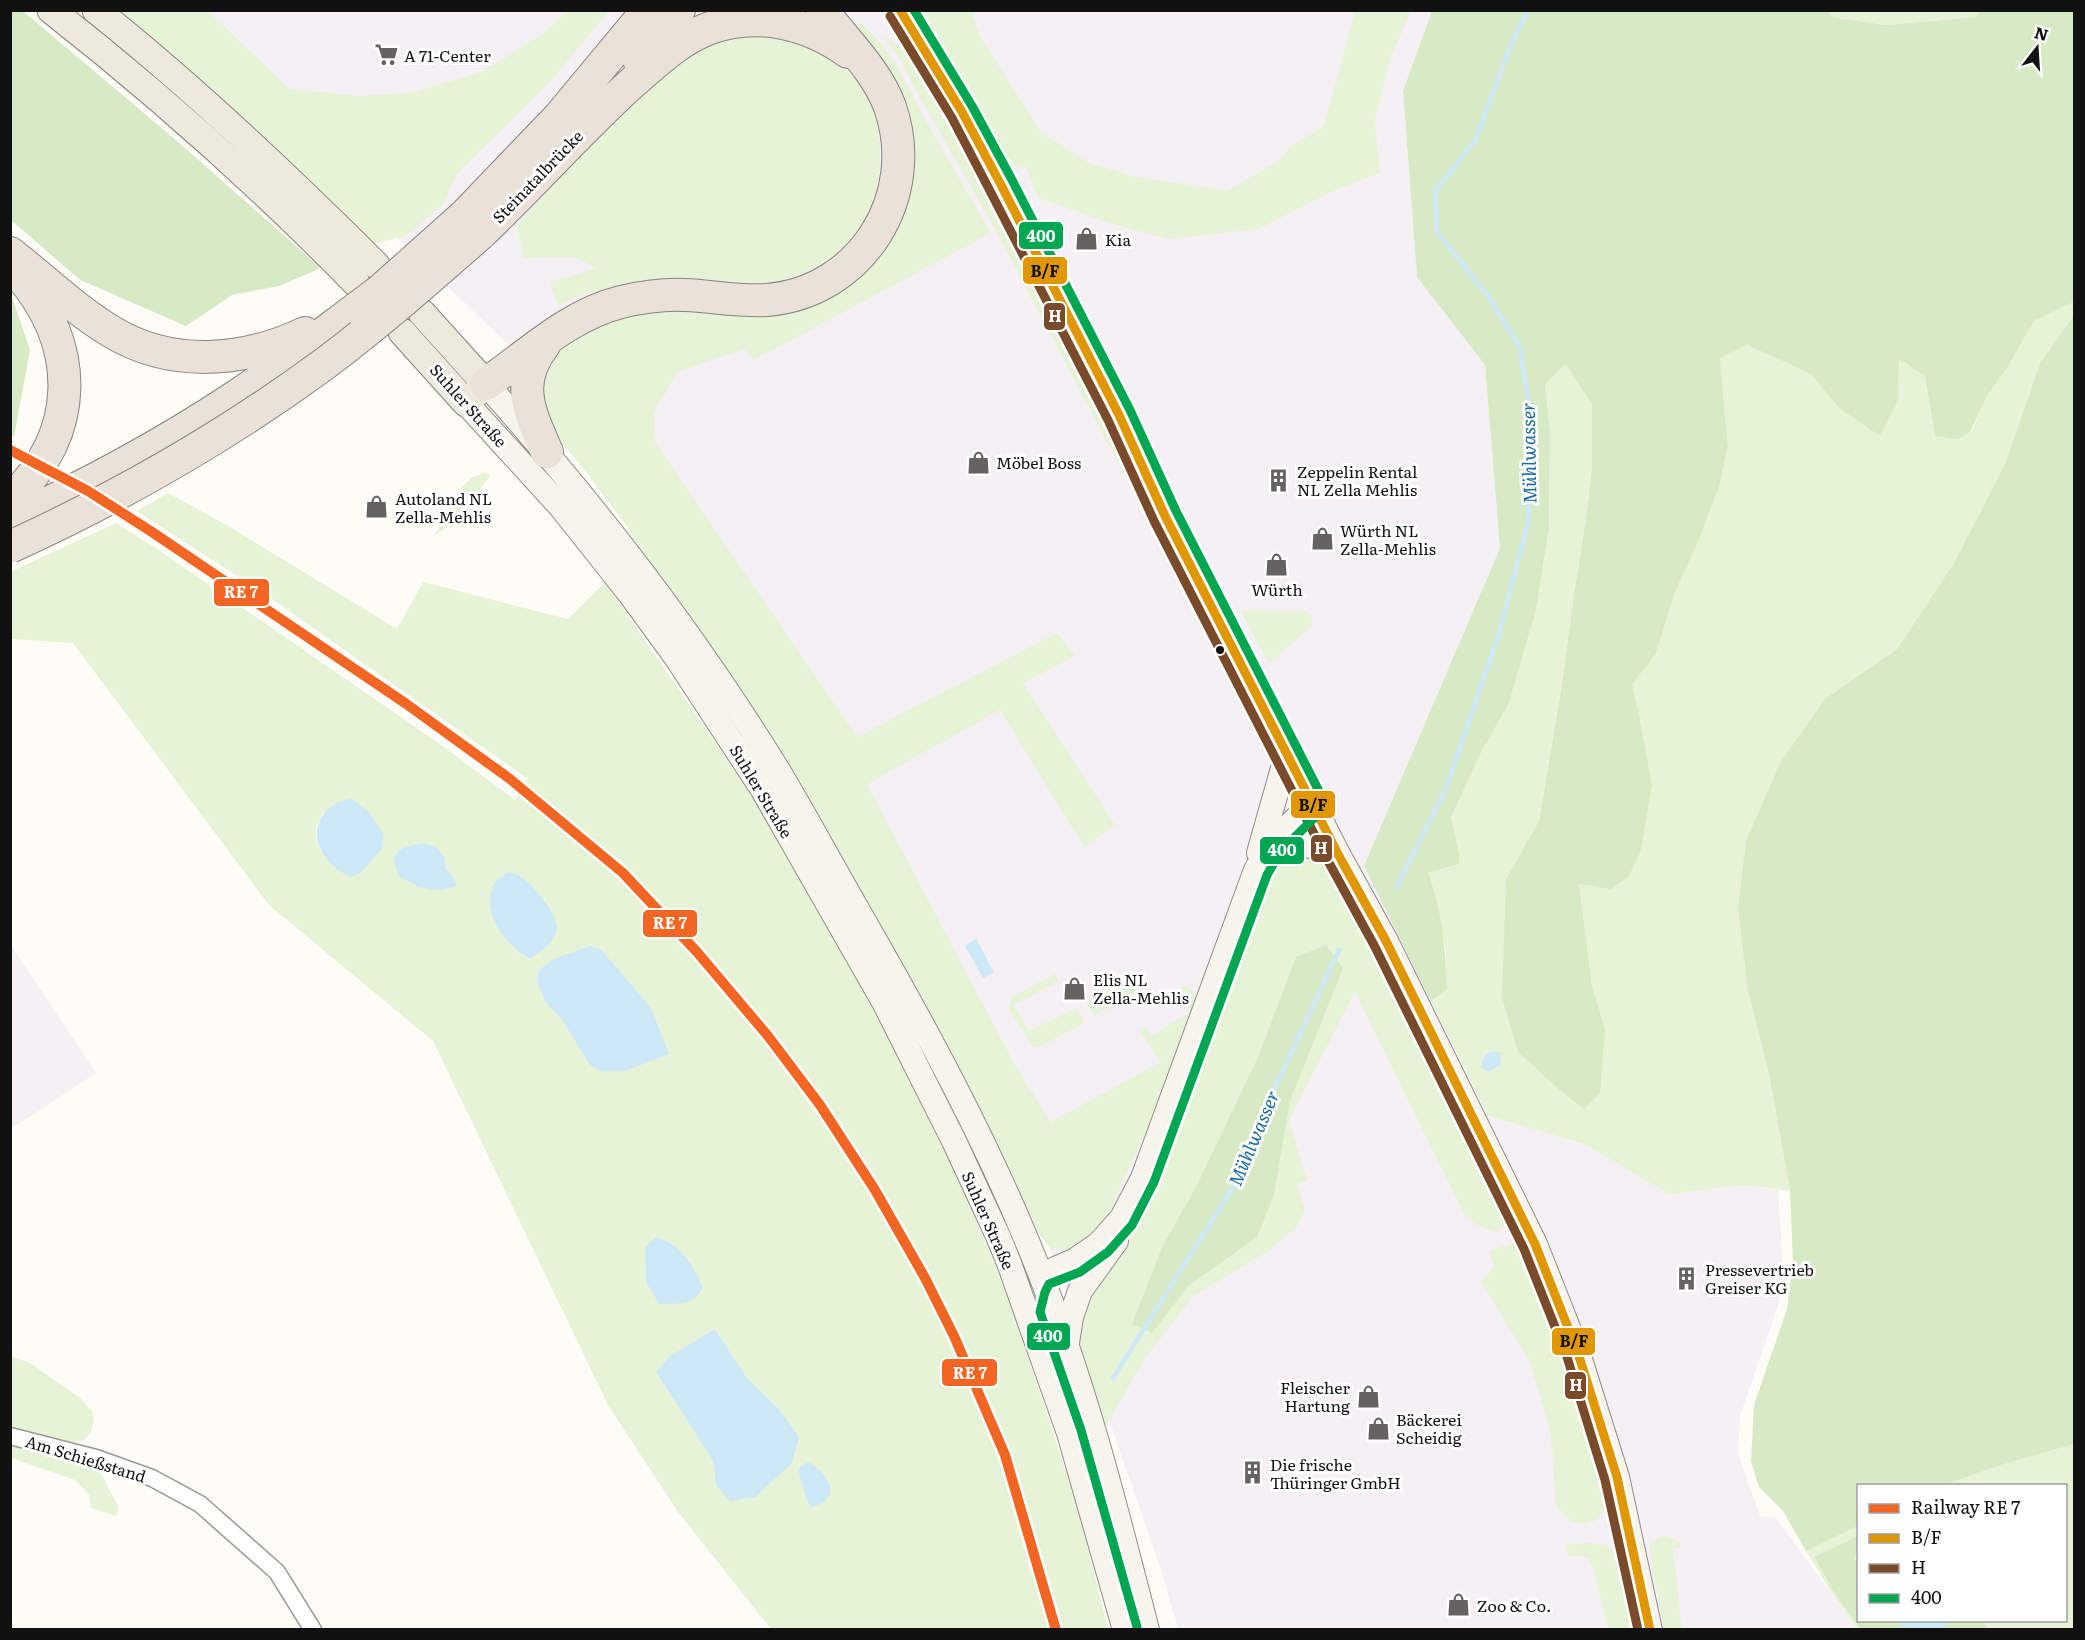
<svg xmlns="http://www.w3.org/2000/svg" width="2085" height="1640" font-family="Literata,serif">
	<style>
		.industrial { fill: #f5f0f3 }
		.green { fill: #e7f3d7; fill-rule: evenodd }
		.forest { fill: #d8eac5 }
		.water { fill: #cde8f7 }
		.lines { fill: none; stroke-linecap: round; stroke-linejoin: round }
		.stream { stroke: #cde8f7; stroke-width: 4.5 }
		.street-casing { stroke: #979795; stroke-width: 19 }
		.secondary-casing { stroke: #8e8d8b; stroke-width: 26 }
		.primary-casing { stroke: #858482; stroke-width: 29 }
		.highway-casing { stroke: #858482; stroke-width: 34 }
		.street { stroke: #fffffe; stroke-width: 16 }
		.secondary { stroke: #f6f4eb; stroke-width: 24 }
		.primary { stroke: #ede9dc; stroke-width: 27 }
		.highway { stroke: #eae1d8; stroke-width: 32 }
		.highway-bridge-casing { stroke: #858482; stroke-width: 34; stroke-linecap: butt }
		.highway-bridge { stroke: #eae1d8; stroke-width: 32 }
		.bus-1-casing { stroke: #fff; stroke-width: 14 }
		.bus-2-casing { stroke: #fff; stroke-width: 14 }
		.bus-3-casing { stroke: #fff; stroke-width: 14 }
		.bus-1 { stroke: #e09702; stroke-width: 9 }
		.bus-2 { stroke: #7a4b2a; stroke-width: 9 }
		.bus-3 { stroke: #00a651; stroke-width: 9 }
		.rail-1-casing { stroke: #fff; stroke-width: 15 }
		.rail-1 { stroke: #f26522; stroke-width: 10 }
		.bus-dot { fill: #111; stroke: #fff; stroke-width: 2 }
		.labels { text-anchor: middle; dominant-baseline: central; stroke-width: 6; stroke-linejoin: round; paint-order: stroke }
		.poi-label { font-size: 16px; fill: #111; stroke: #fff; text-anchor: start }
		.street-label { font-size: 16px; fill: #111; stroke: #fff }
		.water-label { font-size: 18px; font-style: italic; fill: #1768a6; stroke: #fff }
		.line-badge { stroke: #fff; stroke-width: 2 }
		.badge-label { font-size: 16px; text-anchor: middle; font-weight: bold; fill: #fff }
		.pale-badge-label { font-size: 16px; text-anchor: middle; font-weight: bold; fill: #111 }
	</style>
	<rect width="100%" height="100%" fill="#fdfcf7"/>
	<path class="industrial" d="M151,11H1432L1403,91L1417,277L1485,365L1500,548L1365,866L1488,1116L1584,1144L1668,1194L1745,1185L1778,1190L1783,1263L1779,1303L1740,1416L1738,1453L1760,1516L1776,1518L1857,1629H1178L1162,1573L963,997L582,416L202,49Z
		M11,945L96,1073L11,1129H10Z"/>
	<path class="green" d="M117,11H208L290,89L358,96L411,93L482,72L541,35L568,11H609L550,82L457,174L443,205L405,236L369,245Z
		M922,11H972L979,35L1042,133L1089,163L1133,176L1227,191L1279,161L1290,147L1324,126L1355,11H1411L1391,57L1375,120L1380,173L1335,190L1258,229L1169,239L1122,227L1038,198L1026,168L1007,166L1003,156L922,18Z
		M1828,11H1980L1976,17L1886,25L1832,17Z
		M861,23L881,43L896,64L926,121L991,233L754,360L744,349L678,372L654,412L655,442L857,737L1057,633L1075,656L1023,683L1115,825L1084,847L1000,710L867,784L1016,1067L1051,1122L1161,1062L1139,1030L1145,1027L1153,1036L1165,1027L1190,1013L1180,994L1183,986C1191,987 1195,990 1198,998L1166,1089L1128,1169L1112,1208L1097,1234L1078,1248L1061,1250L1050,1248L1028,1221L627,526L575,458L544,425L538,367L585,327L665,306L772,310L906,204L853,28Z
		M731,31L803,37L857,73L875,100L880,145V169L874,200L864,221L846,248L815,272L787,283L758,286L634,284L578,296L558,306L550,282L597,268L572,257L523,258L517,225L650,81L681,53Z
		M886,37L923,63L1048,295L1138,482L1141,501L1125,476L990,220L914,87L901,60L885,39Z
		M2074,302V315L2040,363L2005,464L1954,563L1897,649L1826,698L1748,991L1769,1074L1790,1191L1745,1185L1668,1194L1584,1144L1488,1116L1431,1001L1447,990L1446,951L1428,873L1459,864V853L1451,817L1482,751L1509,703L1536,610L1549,529L1550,431L1545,384L1566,364L1592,405V468L1586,518L1573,601L1562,684L1539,821L1506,879L1518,1052L1557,1088L1584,1109L1605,1029L1592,985L1579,884L1652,784L1640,720L1631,685L1656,653L1675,592L1696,547L1719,487L1728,447L1720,358L1747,345L1811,374L1839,408L1898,400L1899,359L1925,376L1935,436L1971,432L1989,393L2009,365L2034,321Z
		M486,472L490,476L455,521L434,536L463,486L471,478Z
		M168,493L230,527L397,629L423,582L568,619L605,582L752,796L873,1005L942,1142L986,1243L1011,1305L1078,1508L1108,1629H771L678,1512L608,1405L433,1041L269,905L73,643L11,639L10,572L116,523L160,551L440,744L515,800L528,779L268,596L137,511ZM323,813L377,825L383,833C375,850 369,869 351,876C333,870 315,850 316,830C316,825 321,818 323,813ZM421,843L445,858L446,869L414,883L399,877L394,856L402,848ZM516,874L545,900L538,953L529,959C514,951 506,940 496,925ZM601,949C628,981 653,1014 668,1054L579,1047L562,1020L546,1003ZM645,1247L687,1257L703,1288L646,1282ZM715,1329L747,1378L777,1407L716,1485L713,1461L656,1372Z
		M1251,610L1305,611L1311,615L1313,625L1269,664L1241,611Z
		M1286,852L1317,858L1333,874L1402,990L1510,1210L1507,1222L1498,1232L1480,1227L1464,1214L1355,992L1289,1120L1307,1181L1297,1184L1305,1210L1297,1226L1270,1250L1193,1296L1146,1357L1105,1427L1078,1341L1080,1295L1259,890L1272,863ZM1296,957L1343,968L1290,1101L1274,1195L1257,1237L1188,1286L1163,1245L1196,1187L1258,1057Z
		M1055,974L1059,981L1014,1005L1029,1031L1076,1008L1085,1022L1040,1047H1033L1009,1009L1012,997Z
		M1134,976L1139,986V991L1094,1016L1087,1002Z
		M1515,1243L1524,1247L1568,1347L1599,1457L1607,1497L1603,1512L1594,1521L1583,1524L1571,1521L1560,1511L1555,1502L1553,1456L1549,1427L1529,1360L1481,1282L1494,1266L1488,1251Z
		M1045,1312L1079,1415L1115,1552L1039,1315Z
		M11,1356L30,1363L79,1397L92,1411L94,1421L91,1432L84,1440L54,1446L11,1436Z
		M2074,1444V1629H1857L1831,1592L1806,1551L1858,1526V1620H2066V1486L1944,1485L1998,1466Z
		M11,1445L99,1470L118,1506L117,1516L91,1508L89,1495L75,1480L11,1458Z
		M1663,1535L1678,1541L1682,1547L1673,1549L1682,1629H1664L1650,1554V1543Z
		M1587,1543L1608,1545C1629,1569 1632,1600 1639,1629H1608L1593,1568L1588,1558L1579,1555L1569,1557L1565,1545Z"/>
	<path class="forest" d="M11,10L23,11L177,141L321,268L279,286L232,295L186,326L80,280L11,220Z
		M1828,11L1832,17L1886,25L1976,17L1980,11H2074V302L2034,321L2009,365L1989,393L1970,432L1958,439L1935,436L1925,376L1899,359L1898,400L1880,436L1839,408L1811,374L1747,345L1720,358L1728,447L1719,487L1696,547L1675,592L1656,653L1632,685L1640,720L1652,784L1641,850L1629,876L1611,889L1579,884L1592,985L1605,1029L1600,1093L1584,1109L1557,1088L1518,1052L1502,998L1506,879L1539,821L1562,684L1573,601L1586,518L1592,468V405L1566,364L1545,384L1550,431L1549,529L1536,610L1509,703L1482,751L1451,817L1459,853V864L1428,873C1442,910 1446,951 1447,990L1431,1001L1364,866L1500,548L1485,365L1417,277L1403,91L1432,11Z
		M10,297L13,300L30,350L14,437L10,435Z
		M2074,315V1444L1998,1466L1944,1485L1858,1486V1526L1806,1551L1783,1511L1759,1487L1751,1461L1754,1405L1787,1309L1793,1261L1790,1191L1769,1074L1748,991L1738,908L1746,841L1780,763L1826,698L1897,649L1954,563L2005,464L2040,363Z
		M1326,945L1343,968L1290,1101L1274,1195L1257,1237L1188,1286L1152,1333L1132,1324L1163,1245L1196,1187L1258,1057L1296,957Z
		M1858,1536V1548L1854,1558L1858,1565V1620L1983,1621L1987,1629H1861L1838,1598L1814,1557Z"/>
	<path class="water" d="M352,799L368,811L383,833L382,849L360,873L351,877C322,865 302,830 331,807C339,801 343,800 352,799Z
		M421,843L435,846L445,858L446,869L452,875L457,886C429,895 424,888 399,877L395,866L394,856L402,848Z
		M507,873C510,873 513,873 516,874C530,880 558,913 557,929C555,942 540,952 530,959C506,947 478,910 495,882C498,879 503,876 507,873Z
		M976,939L994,972L983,978L965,946Z
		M590,946L601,949L651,1008L669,1054L625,1071H600L590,1065L562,1020L546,1003L537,982L539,970L554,959Z
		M1494,1051L1501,1053L1500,1065L1488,1072L1481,1067C1484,1059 1483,1053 1494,1051Z
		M656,1237C683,1246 692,1263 703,1288C691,1307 680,1303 659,1304L646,1282L645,1247Z
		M715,1329L747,1378L777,1407L799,1437L792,1463L755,1497L730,1501L716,1485L713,1461L656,1372L670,1356Z
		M808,1462C829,1473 844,1500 811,1507L806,1498L798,1469Z
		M1894,1621H1950L1943,1630L1906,1629Z"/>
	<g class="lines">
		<path class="stream" d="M1397,886L1445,791L1498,637L1528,523L1531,420L1520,348L1489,297L1437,232L1435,191L1475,141L1511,44L1528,10
			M1113,1378L1240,1176L1273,1092L1339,950"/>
		<defs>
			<path id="street" d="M10,1436L96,1458L152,1478L200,1504L277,1572L313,1630"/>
			<path id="secondary" d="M900,10L962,112L1000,183L1119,415L1165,516L1212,608L1339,856L1386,941L1535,1244L1578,1353L1617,1477L1650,1630
				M486,384C595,505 694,634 779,772C806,817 831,864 857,909C925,1027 990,1146 1040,1273C1086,1389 1116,1509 1147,1630
				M466,403L561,507L630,594L676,657L763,790L884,1002L954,1141L998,1236L1009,1263L1069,1433L1125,1630
				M1259,853L1287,754
				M1267,857C1289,834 1314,846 1339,856
				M1041,1275L1074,1261L1099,1244L1122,1218L1143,1178L1256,870L1271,844L1312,803
				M1067,1343L1071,1317L1080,1291L1116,1241"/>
			<path id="primary" d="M51,10C158,94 260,185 356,283
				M96,10C195,89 287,176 376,265
				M402,332L466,403L486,384L422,313"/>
			<path id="highway" d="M639,60L679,10
				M464,216L559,117L648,10
				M480,234C532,185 579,131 632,83C656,62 680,39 710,28C757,11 808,23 848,52
				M10,253C44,279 75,310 112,332C172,368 244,362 305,333
				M544,345C514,383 530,413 547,452
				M486,384C529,354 569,315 621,302C642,297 664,294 685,295C712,296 740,302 767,300C862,292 921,196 890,107C877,71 845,41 822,10
				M10,500C81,434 81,346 19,274
				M10,521C88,485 164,444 235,397C277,369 317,338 357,308"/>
		</defs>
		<use href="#street" class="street-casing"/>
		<use href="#secondary" class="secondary-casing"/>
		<use href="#primary" class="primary-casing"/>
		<use href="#highway" class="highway-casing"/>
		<use href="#street" class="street"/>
		<use href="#secondary" class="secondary"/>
		<use href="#primary" class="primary"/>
		<use href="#highway" class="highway"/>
		<defs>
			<path id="highway-bridge" d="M357,308L381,290L464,216
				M10,547C122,496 228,435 327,362C380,322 430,278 480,234"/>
		</defs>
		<use href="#highway-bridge" class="highway-bridge-casing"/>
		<use href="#highway-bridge" class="highway-bridge"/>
		<defs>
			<path id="bus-1" d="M900,10L962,112L1000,183L1119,415L1165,516L1339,856L1386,941L1535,1244L1578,1353L1617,1477L1650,1630"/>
			<path id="bus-2" d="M890,16L952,118L989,189L1108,420L1154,521L1328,861L1375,947L1524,1249L1567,1357L1605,1480L1638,1630"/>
			<path id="bus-3" d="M914,10L972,106L1011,178L1130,410L1176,511L1324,801L1321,811L1281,851L1267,875L1154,1182L1132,1225L1108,1252L1080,1272L1049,1284L1045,1292L1040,1312L1081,1430L1137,1627"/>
		</defs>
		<use href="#bus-1" class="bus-1-casing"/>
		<use href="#bus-2" class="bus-2-casing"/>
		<use href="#bus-3" class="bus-3-casing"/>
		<use href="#bus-1" class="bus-1"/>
		<use href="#bus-2" class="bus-2"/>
		<use href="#bus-3" class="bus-3"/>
		<defs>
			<path id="rail-1" d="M10,450L88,491L152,532L405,703L510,779L623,873L697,952L768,1036L820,1105L875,1190L925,1278L954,1336L1005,1455L1056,1630"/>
		</defs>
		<use href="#rail-1" class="rail-1-casing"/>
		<use href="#rail-1" class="rail-1"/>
	</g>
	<defs>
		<symbol id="supermarket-bare" viewBox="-9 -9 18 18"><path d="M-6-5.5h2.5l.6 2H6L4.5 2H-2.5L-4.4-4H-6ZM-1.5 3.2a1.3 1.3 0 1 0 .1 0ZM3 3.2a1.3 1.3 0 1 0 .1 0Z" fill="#646362" stroke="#fff" stroke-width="2.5" paint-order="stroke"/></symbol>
		<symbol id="shop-bare" viewBox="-9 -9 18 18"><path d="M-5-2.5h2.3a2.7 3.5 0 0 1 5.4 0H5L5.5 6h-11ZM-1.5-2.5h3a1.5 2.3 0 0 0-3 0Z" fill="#646362" stroke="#fff" stroke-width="2.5" paint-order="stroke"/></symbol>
		<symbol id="building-bare" viewBox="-9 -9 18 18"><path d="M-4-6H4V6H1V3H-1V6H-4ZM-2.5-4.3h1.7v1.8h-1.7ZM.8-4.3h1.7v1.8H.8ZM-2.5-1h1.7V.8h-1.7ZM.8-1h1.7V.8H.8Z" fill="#646362" stroke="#fff" stroke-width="2.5" paint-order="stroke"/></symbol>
	</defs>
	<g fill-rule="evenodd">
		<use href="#supermarket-bare" x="370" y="38" width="33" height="33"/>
		<use href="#shop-bare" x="1070" y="222" width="33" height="33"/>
		<use href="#shop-bare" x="962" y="446" width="33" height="33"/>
		<use href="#building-bare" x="1262" y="464" width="33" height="33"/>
		<use href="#shop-bare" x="360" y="490" width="33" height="33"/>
		<use href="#shop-bare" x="1306" y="522" width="33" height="33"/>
		<use href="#shop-bare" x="1260" y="548" width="33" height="33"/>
		<use href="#shop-bare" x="1058" y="972" width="33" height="33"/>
		<use href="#building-bare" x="1670" y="1262" width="33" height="33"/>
		<use href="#shop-bare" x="1352" y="1380" width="33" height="33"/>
		<use href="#shop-bare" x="1362" y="1412" width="33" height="33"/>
		<use href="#building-bare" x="1236" y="1456" width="33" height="33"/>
		<use href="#shop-bare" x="1442" y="1588" width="33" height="33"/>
	</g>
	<circle class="bus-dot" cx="1220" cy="650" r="5"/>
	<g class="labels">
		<g class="poi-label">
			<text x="404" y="55">A 71-Center</text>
			<text x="1105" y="239">Kia</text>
			<text x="996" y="462">Möbel Boss</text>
			<text x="1297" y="471">Zeppelin Rental<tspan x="1297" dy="18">NL Zella Mehlis</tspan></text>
			<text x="395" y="498">Autoland NL<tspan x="395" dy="18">Zella-Mehlis</tspan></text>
			<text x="1340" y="530">Würth NL<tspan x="1340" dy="18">Zella-Mehlis</tspan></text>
			<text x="1277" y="589" text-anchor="middle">Würth</text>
			<text x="1093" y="979">Elis NL<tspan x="1093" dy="18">Zella-Mehlis</tspan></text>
			<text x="1705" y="1269">Pressevertrieb<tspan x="1705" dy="18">Greiser KG</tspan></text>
			<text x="1350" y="1387" text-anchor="end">Fleischer<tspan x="1350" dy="18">Hartung</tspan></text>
			<text x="1396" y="1419">Bäckerei<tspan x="1396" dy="18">Scheidig</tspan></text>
			<text x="1270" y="1464">Die frische<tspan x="1270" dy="18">Thüringer GmbH</tspan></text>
			<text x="1477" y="1605">Zoo &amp; Co.</text>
		</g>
		<g class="street-label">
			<text transform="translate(537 176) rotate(-46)">Steinatalbrücke</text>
			<text transform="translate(469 405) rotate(48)">Suhler Straße</text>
			<text transform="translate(762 791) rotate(59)">Suhler Straße</text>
			<text transform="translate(989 1220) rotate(66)">Suhler Straße</text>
			<text transform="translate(86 1458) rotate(17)">Am Schießstand</text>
		</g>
		<g class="water-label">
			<text transform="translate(1528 453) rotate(-91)">Mühlwasser</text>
			<text transform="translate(1253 1138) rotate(-67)">Mühlwasser</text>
		</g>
	</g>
	<g class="line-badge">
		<rect x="1018" y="221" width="46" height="29" rx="6" fill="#00a651"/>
		<rect x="1022" y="256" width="46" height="29" rx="6" fill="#e09702"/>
		<rect x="1043" y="302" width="23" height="29" rx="6" fill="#7a4b2a"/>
		<rect x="213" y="578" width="57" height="29" rx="6" fill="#f26522"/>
		<rect x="1290" y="790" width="46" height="29" rx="6" fill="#e09702"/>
		<rect x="1310" y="834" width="23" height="29" rx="6" fill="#7a4b2a"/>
		<rect x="1259" y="836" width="46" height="29" rx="6" fill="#00a651"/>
		<rect x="642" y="909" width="56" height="29" rx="6" fill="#f26522"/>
		<rect x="1026" y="1322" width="45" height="29" rx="6" fill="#00a651"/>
		<rect x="1551" y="1327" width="45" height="29" rx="6" fill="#e09702"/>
		<rect x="941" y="1358" width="57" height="29" rx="6" fill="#f26522"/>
		<rect x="1564" y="1371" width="23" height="29" rx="6" fill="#7a4b2a"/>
	</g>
	<g class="badge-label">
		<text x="1041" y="242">400</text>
		<text x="1055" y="322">H</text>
		<text x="241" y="598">RE 7</text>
		<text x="1321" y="854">H</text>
		<text x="1282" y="856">400</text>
		<text x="670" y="929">RE 7</text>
		<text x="1048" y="1342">400</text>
		<text x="970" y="1379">RE 7</text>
		<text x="1576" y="1391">H</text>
	</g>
	<g class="pale-badge-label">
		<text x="1045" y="277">B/F</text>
		<text x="1313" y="811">B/F</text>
		<text x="1574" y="1347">B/F</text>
	</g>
	<rect width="2085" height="1640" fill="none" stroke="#111111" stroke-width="24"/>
	<rect x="1857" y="1484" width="210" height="138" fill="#ffffff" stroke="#a0a0a0" stroke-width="1.5"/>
	<rect x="1869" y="1504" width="30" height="9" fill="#f26522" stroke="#a0a0a0" stroke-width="1.5"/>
	<text x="1911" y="1514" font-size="18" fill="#111111">Railway RE 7</text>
	<rect x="1869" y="1534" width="30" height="9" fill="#e09702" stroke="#a0a0a0" stroke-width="1.5"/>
	<text x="1911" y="1544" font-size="18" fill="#111111">B/F</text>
	<rect x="1869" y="1564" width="30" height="9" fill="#7a4b2a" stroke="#a0a0a0" stroke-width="1.5"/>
	<text x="1911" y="1574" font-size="18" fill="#111111">H</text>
	<rect x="1869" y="1594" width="30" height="9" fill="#00a651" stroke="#a0a0a0" stroke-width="1.5"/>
	<text x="1911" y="1604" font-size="18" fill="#111111">400</text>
	<g transform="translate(2037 48) rotate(17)" stroke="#ffffff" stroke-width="4.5" paint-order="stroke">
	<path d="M0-4.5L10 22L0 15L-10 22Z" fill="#111111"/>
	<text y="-9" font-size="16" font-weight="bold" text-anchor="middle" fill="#111111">N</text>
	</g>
</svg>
